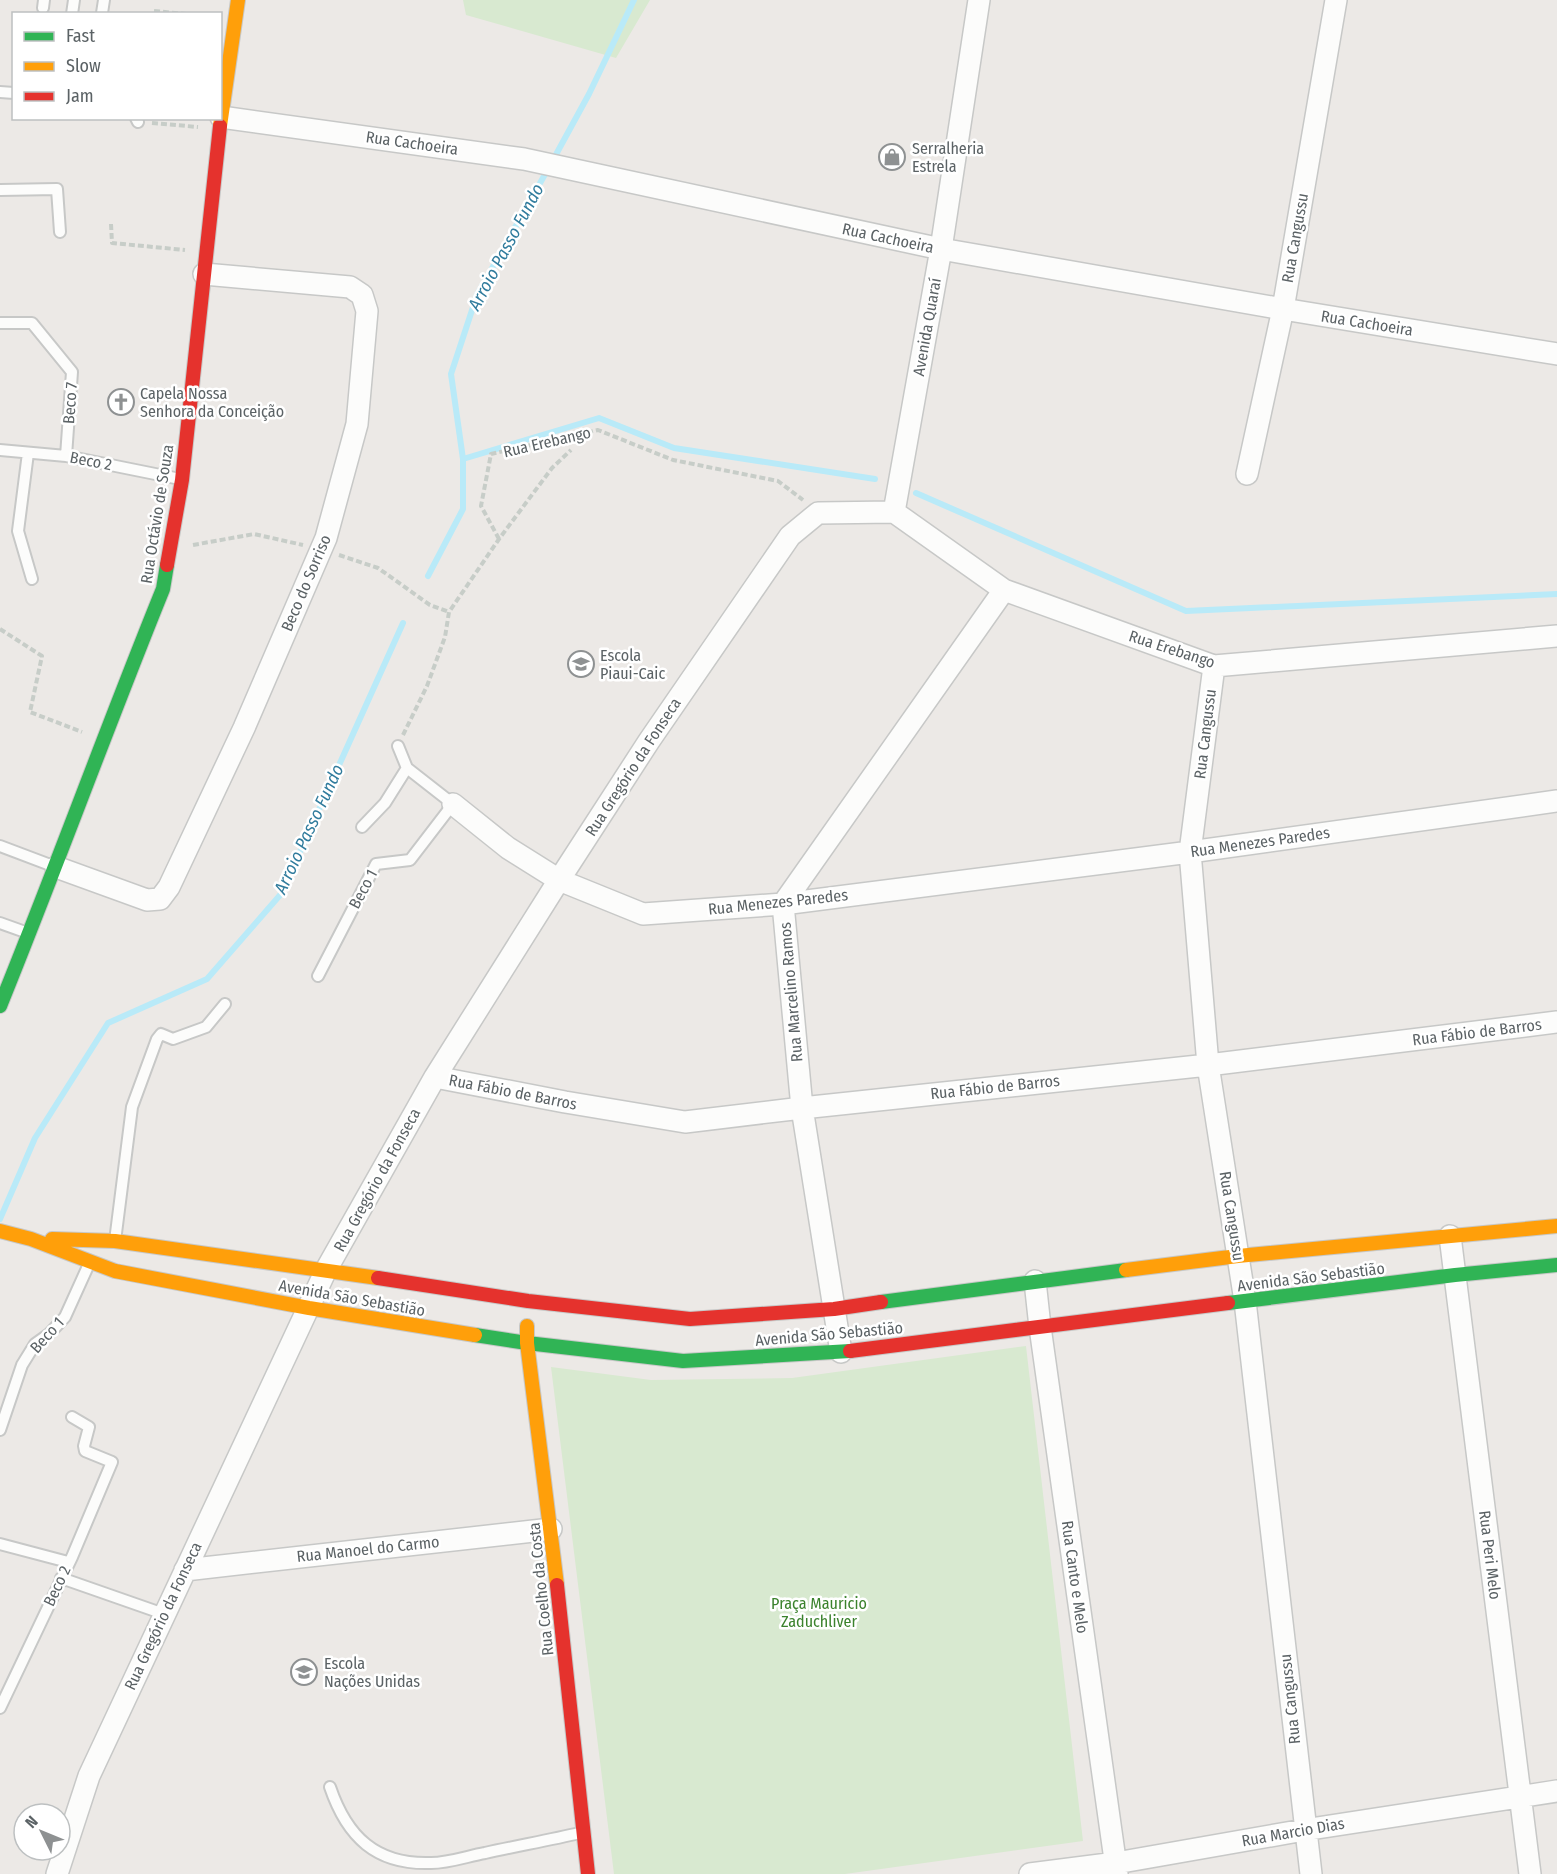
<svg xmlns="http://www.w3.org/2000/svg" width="1557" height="1874" font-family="'Fira Sans Condensed',sans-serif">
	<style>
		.green { fill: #d8e9d0 }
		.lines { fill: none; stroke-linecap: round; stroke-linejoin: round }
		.stream { stroke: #b9eaf8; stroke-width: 6 }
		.lane-casing { stroke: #c7c8c7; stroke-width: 14 }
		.street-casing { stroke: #c7c8c7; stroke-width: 24 }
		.fast-casing { stroke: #c7c8c7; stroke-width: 16 }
		.slow-casing { stroke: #c7c8c7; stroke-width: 16 }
		.jam-casing { stroke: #c7c8c7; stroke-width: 16 }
		.path { stroke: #c7cdc8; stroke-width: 4; stroke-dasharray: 6 3; stroke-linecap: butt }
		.lane { stroke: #fcfcfb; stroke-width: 10 }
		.street { stroke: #fcfcfb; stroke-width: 21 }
		.fast { stroke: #30b455; stroke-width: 14 }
		.slow { stroke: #ff9f0a; stroke-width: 14 }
		.jam { stroke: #e5322d; stroke-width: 14 }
		.labels { text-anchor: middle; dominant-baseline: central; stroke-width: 5; stroke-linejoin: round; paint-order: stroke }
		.street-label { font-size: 16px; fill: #5b6265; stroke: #fff }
		.poi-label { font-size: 16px; fill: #5b6265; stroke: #fff; text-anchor: start }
		.park-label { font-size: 16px; fill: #3b822d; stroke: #fff }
		.water-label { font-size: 18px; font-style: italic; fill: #317c9d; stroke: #fff }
	</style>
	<rect width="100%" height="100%" fill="#ece9e6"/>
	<path class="green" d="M463,0H650L616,58L466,15Z
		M1026,1346L1083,1841L845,1874H614L551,1367L651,1380L792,1378Z"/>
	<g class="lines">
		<path class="stream" d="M553,160L589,94L634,0
			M463,459L599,418L674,448L875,479
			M916,493L1186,611L1557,594
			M428,576L463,509V459L451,374L477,295L548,169
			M0,1219L35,1138L108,1023L207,979L281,894L403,623"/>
		<defs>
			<path id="lane" d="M43,8L44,0
				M102,13L104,0
				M72,14L74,0
				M0,92L14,93
				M136,118L138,122
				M0,190L57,189L60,232
				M0,323H32L72,372L66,456
				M0,450L66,456L180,479
				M28,453L18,531L32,579
				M362,827L385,803L407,768
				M0,846L53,866
				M0,923L28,933
				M318,976L376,864L410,860L453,804L407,768L398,746
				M115,1241L132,1107L157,1039L161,1034L173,1039L206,1027L225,1004
				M0,1430L22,1365L35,1344L49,1334L65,1317L89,1264
				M0,1544L68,1562
				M61,1578L164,1614
				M0,1708L72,1557L112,1462L85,1451L84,1446L89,1427L72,1417
				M330,1787C347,1837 376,1865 431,1863C449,1863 468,1856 485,1853C517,1846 549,1840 580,1833"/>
			<path id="street" d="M221,117L524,159L941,249L1283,309L1557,354
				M1247,474L1283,309L1336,0
				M894,512L941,249L979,0
				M1214,666L1190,852L1208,1065L1245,1301L1311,1874
				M453,804L508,848L559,880L643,914L783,904L1190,852L1557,801
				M56,867L147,900L160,899L169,887L244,728L326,538L357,424L367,311L362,295L350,287L204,274
				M435,1077L565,1102L685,1122L802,1108L1208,1065L1557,1022
				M1450,1236L1530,1874
				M1035,1281L1040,1327L1117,1874
				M841,1352L802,1108L783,904L1004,590
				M185,1570L551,1529
				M57,1874L89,1776L326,1270L435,1077L559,880L649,741L790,536L818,513L894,512L1004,590L1214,666L1557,636
				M1030,1874L1116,1863L1304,1830L1557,1791"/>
			<path id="fast" d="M0,1006C56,868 107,727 163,589L167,565
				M881,1302L1126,1270
				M1228,1303L1455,1275L1557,1265
				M475,1335L527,1343L683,1361L850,1351"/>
			<path id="slow" d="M220,126L238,0
				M0,1231L31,1239L115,1271L309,1308L475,1335
				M52,1239L115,1241L378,1278
				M1126,1270L1238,1256L1557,1226
				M527,1326V1343L557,1585"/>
			<path id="jam" d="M167,565L182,480L220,126
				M378,1278L528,1301L690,1319L834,1309L881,1302
				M850,1351L1228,1303
				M557,1585L588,1874"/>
		</defs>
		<use href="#lane" class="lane-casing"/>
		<use href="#street" class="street-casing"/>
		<use href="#fast" class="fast-casing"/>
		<use href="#slow" class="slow-casing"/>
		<use href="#jam" class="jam-casing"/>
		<path class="path" d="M154,11L186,14
			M152,123L198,127
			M111,224L112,243L185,250
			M499,539L481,506L491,454L598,430L673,460L778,481L803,500
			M193,545L254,534L303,545
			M339,555L378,568L430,605L449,612
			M0,629L42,656L30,712L82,732
			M403,735L427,686L445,637L449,612L499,539L552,468L571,450"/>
		<use href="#lane" class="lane"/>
		<use href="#street" class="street"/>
		<use href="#fast" class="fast"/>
		<use href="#slow" class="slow"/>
		<use href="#jam" class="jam"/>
	</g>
	<defs>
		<symbol id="shop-ring" viewBox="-11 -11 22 22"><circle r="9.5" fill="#fff" stroke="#8e9192" stroke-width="1.5"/><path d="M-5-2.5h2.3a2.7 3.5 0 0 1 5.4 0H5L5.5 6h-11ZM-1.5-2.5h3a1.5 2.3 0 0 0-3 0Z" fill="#8e9192"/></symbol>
		<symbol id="church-ring" viewBox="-11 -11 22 22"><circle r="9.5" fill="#fff" stroke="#8e9192" stroke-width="1.5"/><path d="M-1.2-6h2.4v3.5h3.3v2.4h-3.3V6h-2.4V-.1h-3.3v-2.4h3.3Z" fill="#8e9192"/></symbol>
		<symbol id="school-ring" viewBox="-11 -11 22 22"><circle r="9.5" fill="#fff" stroke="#8e9192" stroke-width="1.5"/><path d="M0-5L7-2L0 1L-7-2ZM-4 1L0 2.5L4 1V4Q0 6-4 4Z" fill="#8e9192"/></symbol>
	</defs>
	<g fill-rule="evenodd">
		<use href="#shop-ring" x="877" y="142" width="30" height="30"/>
		<use href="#church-ring" x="106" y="387" width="30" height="30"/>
		<use href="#school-ring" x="566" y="649" width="30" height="30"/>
		<use href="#school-ring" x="289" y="1657" width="30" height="30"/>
	</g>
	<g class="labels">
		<g class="street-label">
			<text transform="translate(412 143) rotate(8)">Rua Cachoeira</text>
			<text transform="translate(888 238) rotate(12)">Rua Cachoeira</text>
			<text transform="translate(1295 238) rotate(-80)">Rua Cangussu</text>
			<text transform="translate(1367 323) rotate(9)">Rua Cachoeira</text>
			<text transform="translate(927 327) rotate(-80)">Avenida Quaraí</text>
			<text transform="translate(70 403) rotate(-86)">Beco 7</text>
			<text transform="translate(547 442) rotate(-13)">Rua Erebango</text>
			<text transform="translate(91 461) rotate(11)">Beco 2</text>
			<text transform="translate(157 514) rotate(-81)">Rua Octávio de Souza</text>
			<text transform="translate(306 583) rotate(-67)">Beco do Sorriso</text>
			<text transform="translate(1172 649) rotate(18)">Rua Erebango</text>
			<text transform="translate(1205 734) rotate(-83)">Rua Cangussu</text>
			<text transform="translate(633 767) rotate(-57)">Rua Gregório da Fonseca</text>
			<text transform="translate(1260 842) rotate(-8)">Rua Menezes Paredes</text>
			<text transform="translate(363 889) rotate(-62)">Beco 1</text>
			<text transform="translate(778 902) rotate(-6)">Rua Menezes Paredes</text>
			<text transform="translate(791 992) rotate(-95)">Rua Marcelino Ramos</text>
			<text transform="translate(1477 1032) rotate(-7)">Rua Fábio de Barros</text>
			<text transform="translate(995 1087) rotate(-6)">Rua Fábio de Barros</text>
			<text transform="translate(513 1092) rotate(11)">Rua Fábio de Barros</text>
			<text transform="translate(377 1180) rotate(-61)">Rua Gregório da Fonseca</text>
			<text transform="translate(1232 1216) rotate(81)">Rua Cangussu</text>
			<text transform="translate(1311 1277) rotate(-7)">Avenida São Sebastião</text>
			<text transform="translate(352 1298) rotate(10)">Avenida São Sebastião</text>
			<text transform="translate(829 1334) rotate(-5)">Avenida São Sebastião</text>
			<text transform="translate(47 1335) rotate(-48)">Beco 1</text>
			<text transform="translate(368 1549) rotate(-6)">Rua Manoel do Carmo</text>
			<text transform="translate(1490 1555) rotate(83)">Rua Peri Melo</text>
			<text transform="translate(1075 1577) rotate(82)">Rua Canto e Melo</text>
			<text transform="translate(57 1586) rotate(-65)">Beco 2</text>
			<text transform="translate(541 1589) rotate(-96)">Rua Coelho da Costa</text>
			<text transform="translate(163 1616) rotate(-65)">Rua Gregório da Fonseca</text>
			<text transform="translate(1290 1699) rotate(-96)">Rua Cangussu</text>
			<text transform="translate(1293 1832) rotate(-10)">Rua Marcio Dias</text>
		</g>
		<g class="poi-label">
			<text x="912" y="148">Serralheria<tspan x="912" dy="18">Estrela</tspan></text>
			<text x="140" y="393">Capela Nossa<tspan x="140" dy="18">Senhora da Conceição</tspan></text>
			<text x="600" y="655">Escola<tspan x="600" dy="18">Piaui-Caic</tspan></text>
			<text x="324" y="1663">Escola<tspan x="324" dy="18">Nações Unidas</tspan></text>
		</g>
		<g class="park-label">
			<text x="819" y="1603">Praça Mauricio<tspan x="819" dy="18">Zaduchliver</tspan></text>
		</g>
		<g class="water-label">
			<text transform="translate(506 247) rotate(-62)">Arroio Passo Fundo</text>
			<text transform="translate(309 829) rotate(-65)">Arroio Passo Fundo</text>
		</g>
	</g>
	<rect x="12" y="12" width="210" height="108" fill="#ffffff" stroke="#bdc0c1" stroke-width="1.5"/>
	<rect x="24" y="32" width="30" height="9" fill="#30b455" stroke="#bdc0c1" stroke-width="1.5"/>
	<text x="66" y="42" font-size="18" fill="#5b6265">Fast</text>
	<rect x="24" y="62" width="30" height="9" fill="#ff9f0a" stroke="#bdc0c1" stroke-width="1.5"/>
	<text x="66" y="72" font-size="18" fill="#5b6265">Slow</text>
	<rect x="24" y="92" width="30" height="9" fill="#e5322d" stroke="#bdc0c1" stroke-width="1.5"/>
	<text x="66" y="102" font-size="18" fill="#5b6265">Jam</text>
	<g transform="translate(42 1832) rotate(313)"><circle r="28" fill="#ffffff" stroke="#bdc0c1" stroke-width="1.5"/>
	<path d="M0-4.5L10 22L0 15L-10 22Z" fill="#8e9192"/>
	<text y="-9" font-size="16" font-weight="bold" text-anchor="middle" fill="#5b6265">N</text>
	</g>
</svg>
